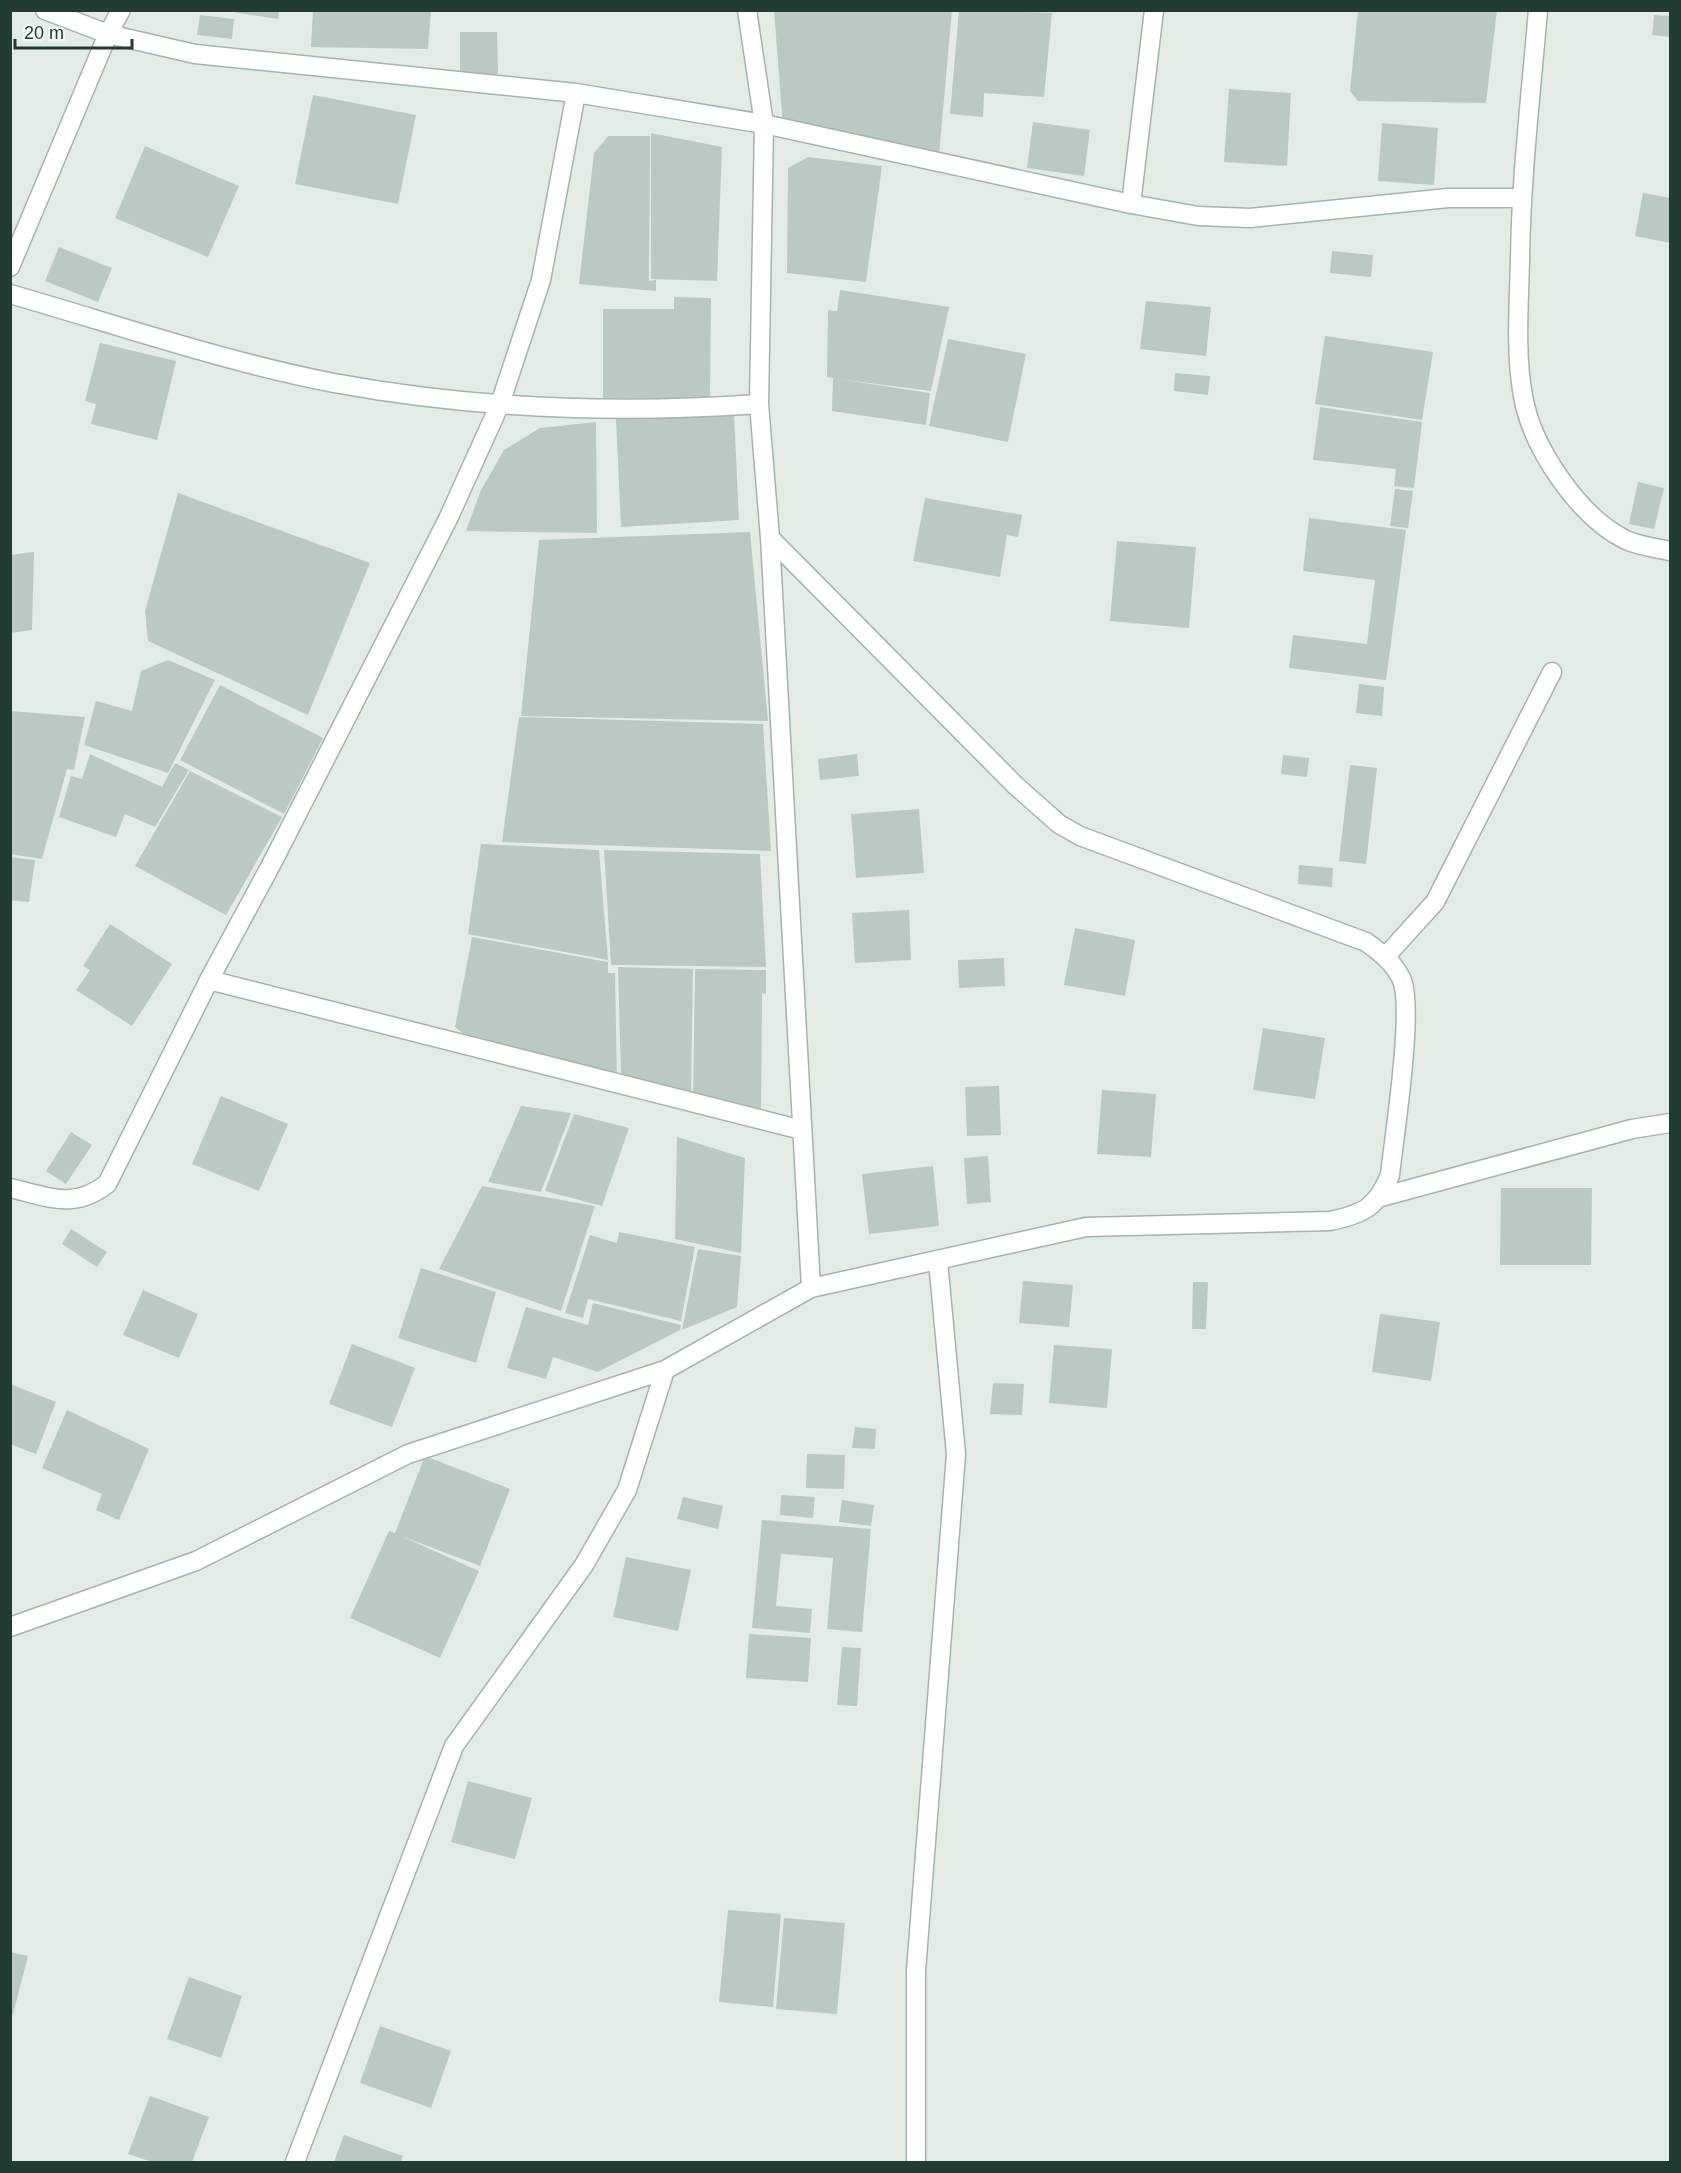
<svg xmlns="http://www.w3.org/2000/svg" width="1681" height="2173" font-family="Arial,sans-serif">
	<style>
		.building { fill: #bacac0 }
		.lines { fill: none; stroke-linecap: round; stroke-linejoin: round }
		.minor-casing { stroke: #a5b4ab; stroke-width: 21 }
		.minor { stroke: #fff; stroke-width: 18 }
	</style>
	<rect width="100%" height="100%" fill="#e2ece5"/>
	<path class="building" d="M220,10H279L278,19Z
		M313,10H431L428,49L311,47Z
		M774,10H952L939,155L783,127Z
		M959,10L1052,13L1044,97L984,93L983,117L950,114Z
		M1358,10H1497L1486,103L1358,101L1350,91Z
		M200,15L234,19L232,39L197,35Z
		M1654,15L1670,16V37L1652,35Z
		M460,32H497L498,74L460,75Z
		M1229,89L1291,93L1287,166L1224,162Z
		M313,95L416,115L398,204L295,184Z
		M1033,122L1090,130L1084,176L1027,168Z
		M1382,123L1438,128L1434,185L1378,181Z
		M651,133L722,147L717,281L651,279Z
		M608,136H650L649,281L656,280V291L579,284L594,153Z
		M145,146L239,186L208,257L115,218Z
		M808,157L882,166L866,282L787,273L788,168Z
		M1643,193L1670,198V243L1635,236Z
		M59,247L112,268L98,302L45,281Z
		M1332,251L1373,255L1371,277L1330,273Z
		M840,290L949,307L931,391L837,379L930,393L926,425L832,411L833,378L827,377L828,310L837,311Z
		M674,297L711,298L710,398H603V309H674Z
		M1146,301L1211,307L1206,356L1140,349Z
		M1325,336L1433,352L1422,420L1315,404Z
		M948,339L1026,354L1008,442L929,426Z
		M100,343L176,361L157,440L91,424L96,404L85,401Z
		M1175,373L1210,376L1208,395L1174,391Z
		M1320,407L1422,422L1414,488L1394,486L1396,469L1313,460Z
		M734,414L739,520L621,527L616,419Z
		M596,422L597,533L466,531L481,490L504,450L540,428Z
		M1638,482L1664,488L1654,529L1629,524Z
		M1395,489L1413,491L1408,528L1390,526Z
		M178,493L370,563L308,715L148,641L145,611Z
		M925,498L1022,515L1018,537L1007,535L1000,577L913,561Z
		M1309,518L1406,530L1386,680L1289,668L1293,635L1367,644L1375,580L1303,571Z
		M750,532L768,721L521,716L539,540Z
		M1117,541L1196,547L1189,628L1110,621Z
		M34,552L32,630L10,633V555Z
		M168,660L215,680L168,773L84,745L96,701L132,711L141,671Z
		M1359,684L1384,687L1382,716L1356,713Z
		M220,685L323,738L284,814L180,760Z
		M10,711L85,717L74,770L67,769L42,859L10,854Z
		M519,717L763,724L771,851L502,842Z
		M90,754L162,787L175,763L189,770L155,827L125,814L116,837L59,817L71,776L82,779Z
		M857,754L859,776L820,780L818,759Z
		M1283,755L1309,758L1307,777L1281,774Z
		M1350,765L1377,768L1366,864L1339,861Z
		M190,771L282,817L226,915L135,866Z
		M919,809L924,873L856,878L851,814Z
		M481,844L599,850L608,960L468,934Z
		M604,850L760,854L766,967L611,965Z
		M10,857L35,860L29,902L10,900Z
		M1299,865L1333,868L1332,887L1298,884Z
		M909,910L911,960L855,963L852,913Z
		M110,924L172,964L132,1026L76,990L90,970L83,966Z
		M1075,928L1135,940L1125,996L1064,985Z
		M472,937L608,962V973H615L617,1078L473,1041L455,1027Z
		M1004,958L1005,986L959,988L958,960Z
		M618,967L693,969L691,1097L621,1078Z
		M695,969L766,970V994L762,993L761,1115L693,1099Z
		M1263,1028L1325,1038L1315,1099L1253,1090Z
		M999,1086L1001,1135L967,1136L965,1087Z
		M1102,1090L1156,1094L1151,1157L1097,1154Z
		M221,1096L288,1124L259,1191L192,1164Z
		M521,1106L571,1113L541,1192L488,1182Z
		M574,1114L629,1128L602,1206L545,1191Z
		M71,1132L92,1145L66,1184L46,1171Z
		M677,1137L745,1158L741,1253L675,1239Z
		M988,1156L991,1202L967,1204L964,1158Z
		M933,1166L939,1226L869,1234L862,1174Z
		M482,1186L595,1206L561,1311L439,1269Z
		M1501,1188H1592L1591,1265H1500Z
		M71,1229L107,1252L97,1267L62,1244Z
		M619,1232L695,1247L681,1321L588,1299L583,1318L565,1313L590,1235L617,1243Z
		M698,1249L741,1256L737,1307L682,1330Z
		M421,1268L496,1292L476,1363L398,1338Z
		M1023,1281L1073,1285L1069,1327L1019,1323Z
		M1193,1282H1208L1206,1329H1192Z
		M143,1290L198,1314L179,1358L123,1335Z
		M593,1303L681,1325L680,1330L598,1372L553,1357L546,1379L507,1368L526,1307L588,1325Z
		M1380,1314L1440,1322L1431,1381L1372,1372Z
		M352,1344L415,1368L392,1427L329,1404Z
		M1054,1345L1112,1349L1107,1408L1049,1403Z
		M993,1383L1024,1384L1022,1415L990,1414Z
		M10,1384L56,1402L36,1454L10,1444Z
		M67,1410L149,1449L119,1520L96,1510L102,1494L42,1468Z
		M855,1427L876,1429L875,1449L852,1448Z
		M807,1454L845,1455L844,1489L806,1488Z
		M425,1456L510,1489L480,1566L401,1536L479,1571L440,1658L350,1618L389,1531L395,1533Z
		M781,1495L815,1497L813,1518L780,1515Z
		M683,1497L723,1506L718,1529L677,1519Z
		M842,1500L874,1505L871,1526L839,1522Z
		M762,1520L871,1529L862,1632L827,1629L833,1558L781,1554L776,1606L812,1609L810,1633L752,1628Z
		M626,1557L691,1570L678,1631L613,1617Z
		M749,1634L811,1638L808,1682L746,1678Z
		M842,1647L861,1648L857,1706L837,1705Z
		M468,1781L532,1798L515,1859L451,1842Z
		M728,1910L781,1914L773,2007L719,2002Z
		M784,1918L845,1923L837,2014L776,2009Z
		M10,1952L28,1956L13,2014H10Z
		M189,1977L242,1996L221,2058L167,2039Z
		M380,2026L451,2051L431,2108L360,2083Z
		M150,2096L209,2117L192,2162H152L128,2154Z
		M344,2135L403,2156L401,2162H334Z"/>
	<g class="lines">
		<defs>
			<path id="minor" d="M45,10L108,34L195,54L576,93L764,124L1131,204L1198,216L1250,218L1448,198H1521
				M1538,10C1531,94 1521,177 1520,260C1519,305 1515,352 1523,396C1532,448 1579,517 1626,540C1639,546 1657,548 1670,551
				M1131,204L1154,10
				M10,267L108,34L121,10
				M10,294C118,325 225,362 334,383C475,409 617,414 759,404
				M770,538L1016,786L1059,824L1080,836L1366,942C1380,952 1393,962 1401,978C1415,1005 1394,1137 1390,1175C1377,1207 1364,1214 1330,1221L1086,1227L811,1288
				M1386,956L1435,902L1552,672
				M209,980L802,1130
				M10,1188C49,1197 73,1210 107,1184L209,980L271,865L448,519L500,404L541,280L576,93
				M1381,1197L1632,1129L1670,1123
				M10,1627L196,1561L408,1454L665,1370L811,1288L770,538L759,404L764,124L747,10
				M295,2162L454,1746L584,1565L627,1490L665,1370
				M916,2162V1971L956,1454L938,1261"/>
		</defs>
		<use href="#minor" class="minor-casing"/>
		<use href="#minor" class="minor"/>
	</g>
	<rect width="1681" height="2173" fill="none" stroke="#223d30" stroke-width="24"/>
	<path d="M15 39v9h117v-9" fill="none" stroke="#223d30" stroke-width="3"/>
	<text x="24" y="39" font-size="18" fill="#223d30" stroke="#f3f8f4" stroke-width="4.5" paint-order="stroke">20 m</text>
</svg>
